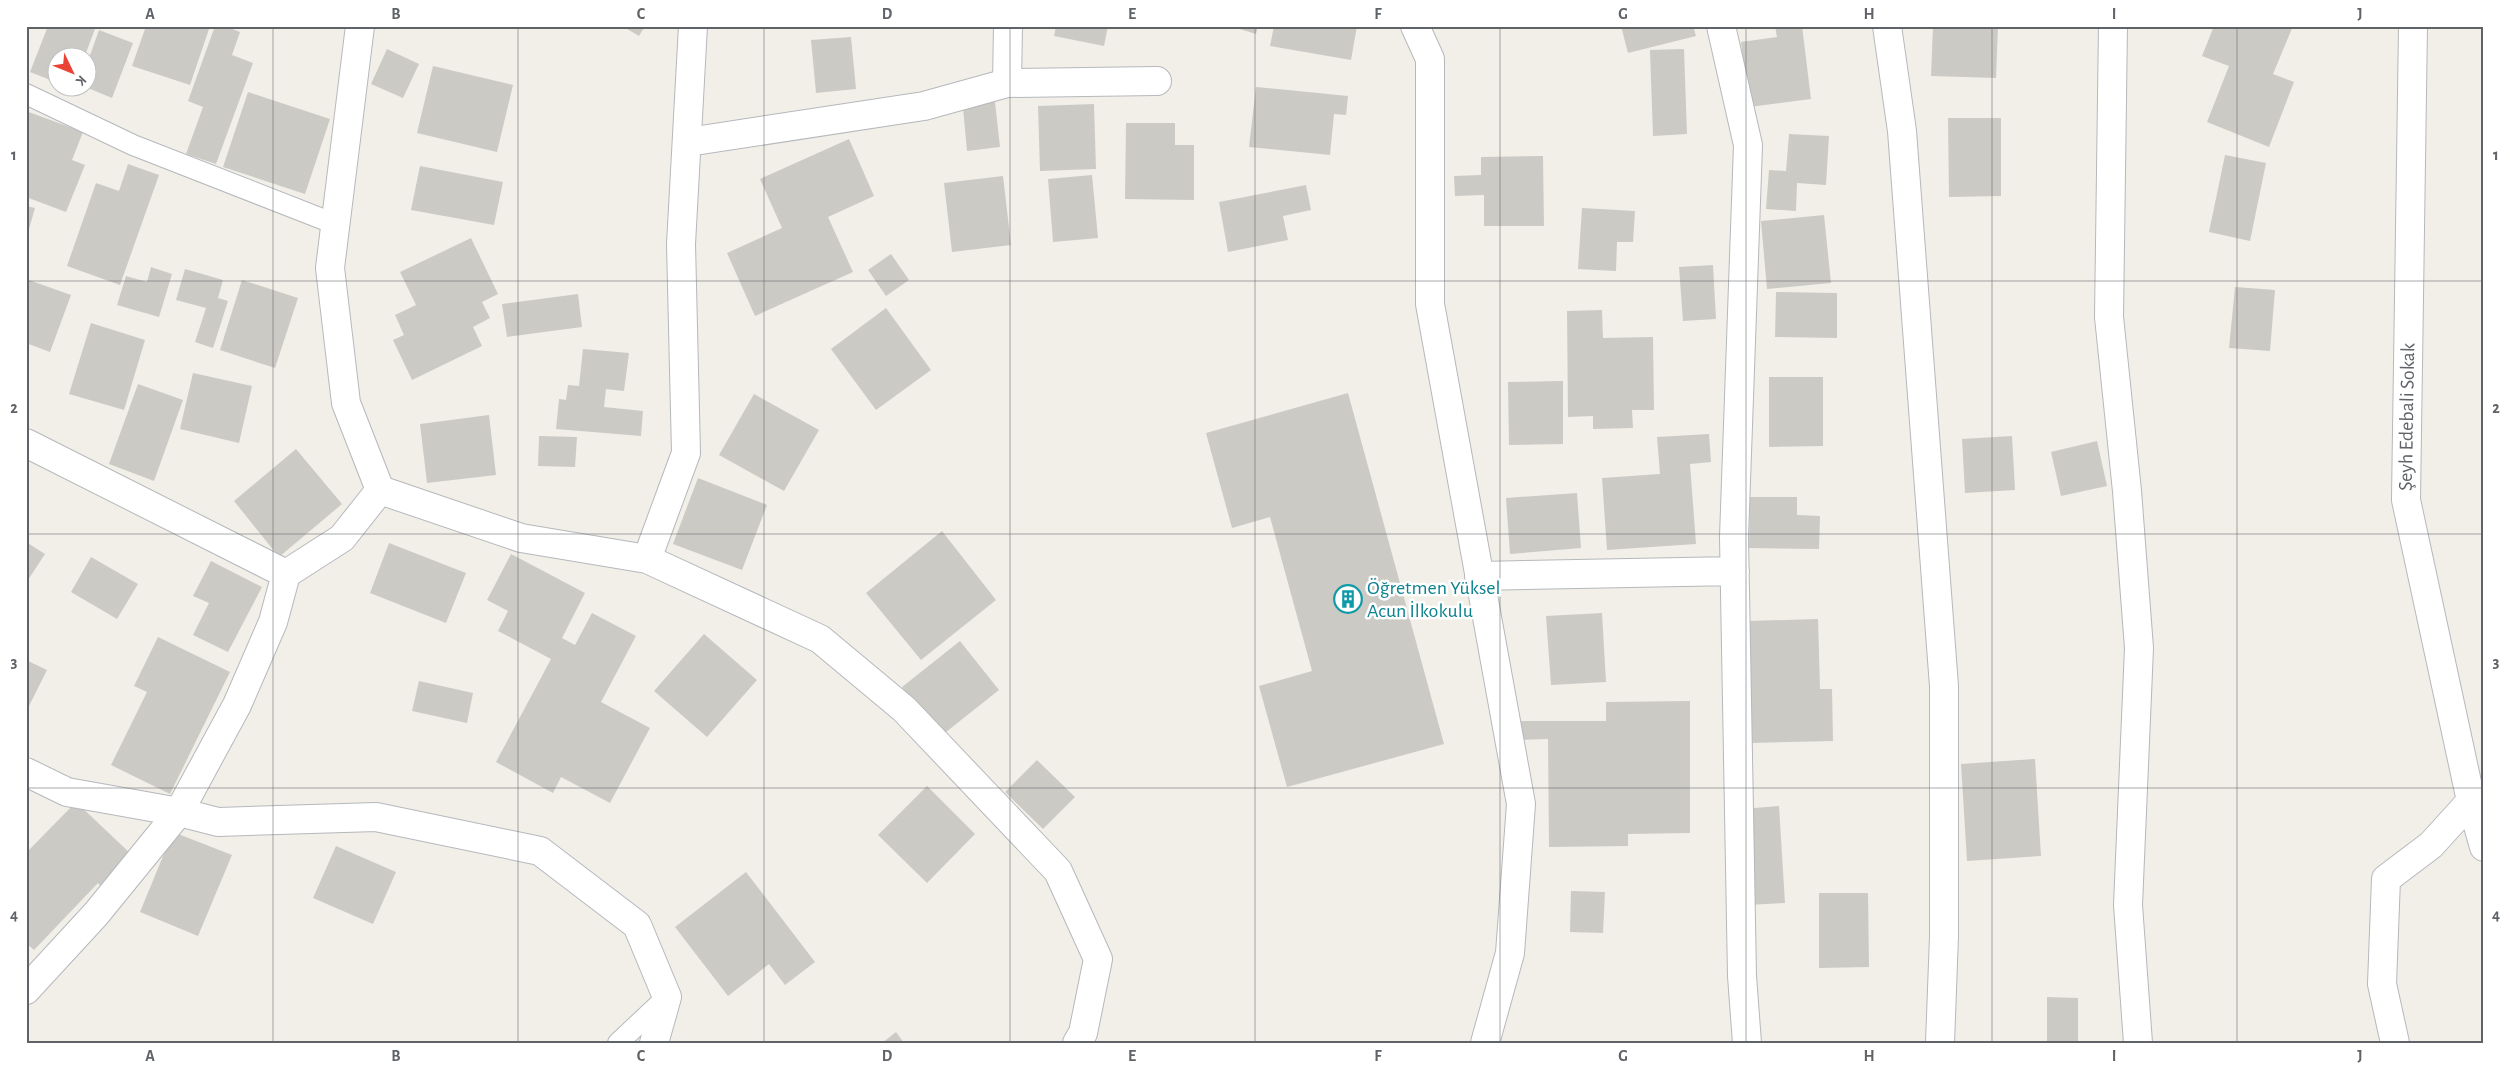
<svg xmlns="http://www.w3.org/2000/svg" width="2510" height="1069" font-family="'Alegreya Sans',sans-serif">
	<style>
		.building { fill: #cccac5 }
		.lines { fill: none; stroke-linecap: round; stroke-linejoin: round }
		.lane-casing { stroke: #b5b8bc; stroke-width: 22 }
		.street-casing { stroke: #b5b8bc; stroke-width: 30 }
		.lane { stroke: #fff; stroke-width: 20 }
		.street { stroke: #fff; stroke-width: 28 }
		.grid { fill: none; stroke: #5f6368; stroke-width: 1; stroke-opacity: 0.55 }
		.labels { text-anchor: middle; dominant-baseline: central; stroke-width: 5; stroke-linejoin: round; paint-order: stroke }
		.street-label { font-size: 20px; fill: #5f6368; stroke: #fff }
		.culture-label { font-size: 20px; fill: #0d838f; stroke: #fff; text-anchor: start }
		.neatline { fill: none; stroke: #5f6368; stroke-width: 2 }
		.grid-label { font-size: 16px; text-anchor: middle; font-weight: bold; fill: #5f6368 }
	</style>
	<rect width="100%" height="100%" fill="#f1efe8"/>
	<path class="building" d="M48,26H87L95,29L84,58H58V83L30,72Z
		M146,26H210L190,85L132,66Z
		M215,26H225L240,32L232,55L253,63L216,164L186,154L203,107L188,101Z
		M622,26H645L639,36Z
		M1056,26H1108L1104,46L1054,36Z
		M1230,26H1258L1256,34Z
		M1274,26H1357L1351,60L1270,46Z
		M1621,26H1693L1696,36L1628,53Z
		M1775,26H1802L1811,99L1749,107L1741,42L1777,37Z
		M1933,26H1998L1996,78L1931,76Z
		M2214,26H2293L2273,74L2294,82L2269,147L2207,122L2229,66L2202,56Z
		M99,30L133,43L112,98L88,88V61Z
		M851,37L856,89L816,93L811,40Z
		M387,49L419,64L403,98L371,84Z
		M1684,49L1687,134L1653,136L1650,50Z
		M433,66L513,85L497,152L417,133Z
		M1256,87L1348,96L1346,115L1334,114L1330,155L1249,147Z
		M248,92L330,119L305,194L223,167Z
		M994,93L1000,147L967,151L962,97Z
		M1094,104L1096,169L1040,171L1038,106Z
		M26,111L83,132L72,160L85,165L66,212L26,197L29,180L26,179Z
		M1948,118H2001V196L1949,197Z
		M1126,123H1175V145H1194V200L1125,199Z
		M1789,134L1829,136L1826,185L1797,183L1796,211L1766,209L1769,170L1786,171Z
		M849,139L874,196L828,217L853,272L755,316L727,253L782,228L760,179Z
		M2225,155L2266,163L2250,241L2209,232Z
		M1543,156L1544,226H1484V195L1455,196L1454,176L1481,175V157Z
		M128,164L159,175L120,285L67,266L96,183L119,191Z
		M420,166L503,182L494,225L411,210Z
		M1092,175L1098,238L1053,242L1048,179Z
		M1003,176L1011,245L952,252L944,183Z
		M1306,185L1311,210L1283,216L1288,240L1228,252L1219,202Z
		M26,206L35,208L27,236H26Z
		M1582,208L1635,211L1633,242H1617L1616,271L1578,269Z
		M1824,215L1831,283L1767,289L1761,221Z
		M471,238L498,294L482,302L490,318L473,327L482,346L412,380L393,340L404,335L395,315L416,305L400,272Z
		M891,254L909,280L886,296L868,270Z
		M1713,265L1716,319L1683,321L1679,267Z
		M151,267L172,274L159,317L117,305L126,276L147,282Z
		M185,269L223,280L218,298L228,301L213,348L195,342L206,308L176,300Z
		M26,279L71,295L50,352L26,343Z
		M242,280L298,298L275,368L220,350Z
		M2235,287L2275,290L2270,351L2229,348Z
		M1776,292L1837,293V338L1775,337Z
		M578,294L582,327L507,337L502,304Z
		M886,308L931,370L876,410L831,349Z
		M1602,310L1603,338L1653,337L1654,410H1632L1633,428L1593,429V416L1568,417L1567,311Z
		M91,323L145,340L124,410L69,394Z
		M583,349L629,353L624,391L606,389L604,407L643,411L641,436L556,429L559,399L566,400L568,385L579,386Z
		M193,373L252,386L239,443L180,429Z
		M1769,377H1823V446L1769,447Z
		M1563,381V444L1509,445L1508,382Z
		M138,384L183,400L154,481L109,464Z
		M1348,393L1444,744L1287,787L1259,686L1312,671L1270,517L1232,528L1206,433Z
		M754,394L819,430L784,491L719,455Z
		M489,415L496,475L427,483L420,424Z
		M1709,434L1711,462L1690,464L1696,544L1607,550L1602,478L1660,474L1657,437Z
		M539,436L577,437L575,467L538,466Z
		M2012,436L2015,490L1965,493L1962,439Z
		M2097,441L2107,486L2061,496L2051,452Z
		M296,449L342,504L279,557L234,501Z
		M698,478L767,505L742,570L673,544Z
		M1577,493L1581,548L1510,554L1506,498Z
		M1750,497H1797V515L1820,516L1819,549L1749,548Z
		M942,531L996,600L921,660L866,593Z
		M26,542L45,554L26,583Z
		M389,543L466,573L446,623L370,593Z
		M511,554L585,593L562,638L575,645L592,613L636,636L601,702L650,728L610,803L561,777L553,793L496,762L551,659L498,631L508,611L487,600Z
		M91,557L138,584L117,619L71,592Z
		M211,561L262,587L228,652L193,635L209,603L193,596Z
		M1602,613L1606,682L1551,685L1546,616Z
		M1818,619L1820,689H1832L1833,741L1749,743L1747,621Z
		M704,634L757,680L707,737L654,691Z
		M158,637L230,672L170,794L111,765L147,692L134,686Z
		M960,641L999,690L941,736L902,687Z
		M26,660L47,670L26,712Z
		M419,681L473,693L467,723L412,711Z
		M1690,701V833L1628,834V846L1549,847L1548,739L1516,740V721H1606V702Z
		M2035,759L2041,856L1967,861L1961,764Z
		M1037,760L1075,797L1043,829L1005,792Z
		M927,786L975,834L927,883L878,835Z
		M76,802L132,855L101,887L98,883L34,950L26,943V853Z
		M1779,806L1785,903L1747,905L1742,809Z
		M173,832L232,855L198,936L140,912Z
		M336,846L396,872L373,924L313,898Z
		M746,872L815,962L785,985L769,964L728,996L675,927Z
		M1571,891L1605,892L1603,933L1570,932Z
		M1819,893H1868L1869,967L1819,968Z
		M2047,997L2078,998V1043H2047Z
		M896,1032L904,1043H882Z"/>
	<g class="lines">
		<defs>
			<path id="lane" d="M26,94L133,145L335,224
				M618,1043L667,997"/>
			<path id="street" d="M360,26L330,268L346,403L380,490L521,538L647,559L820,639L904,709L1058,871L1098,959L1083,1033L1077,1043
				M1415,26L1430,59V304L1521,804L1510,953L1485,1043
				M1721,26L1748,145L1734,537L1742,976L1747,1043
				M1887,26L1902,131L1944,686V936L1940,1043
				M2113,26L2109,317L2127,491L2139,648L2128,905L2138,1043
				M2413,26L2406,500L2471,801L2484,847
				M1007,83L1157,81
				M688,142L924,106L1007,83L1008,26
				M26,443L286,574
				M647,559L686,453L681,244L693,26
				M1479,576L1735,571
				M26,772L67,792L179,812L218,822L376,817L540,851L637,925L667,997L654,1043
				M26,990L96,914L179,812L237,705L273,622L286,574L342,538L380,490
				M2395,1043L2382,984L2386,879L2431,845L2471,801"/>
		</defs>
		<use href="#lane" class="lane-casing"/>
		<use href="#street" class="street-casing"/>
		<use href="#lane" class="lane"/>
		<use href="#street" class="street"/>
	</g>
	<path class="grid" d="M273,26V1043M518,26V1043M764,26V1043M1010,26V1043M1255,26V1043M1500,26V1043M1746,26V1043M1992,26V1043M2237,26V1043M26,281H2484M26,534H2484M26,788H2484"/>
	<defs>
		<symbol id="building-ring" viewBox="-11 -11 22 22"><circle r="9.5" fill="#fff" stroke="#0f9aa8" stroke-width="1.5"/><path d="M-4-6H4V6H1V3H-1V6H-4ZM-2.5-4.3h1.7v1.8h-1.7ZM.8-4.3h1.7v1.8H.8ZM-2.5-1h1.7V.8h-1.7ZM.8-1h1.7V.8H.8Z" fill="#0f9aa8"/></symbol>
	</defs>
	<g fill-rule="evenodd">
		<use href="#building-ring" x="1332" y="583" width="32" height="32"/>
	</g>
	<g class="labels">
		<g class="street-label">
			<text transform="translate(2407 417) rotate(-89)">Şeyh Edebali Sokak</text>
		</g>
		<g class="culture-label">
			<text x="1367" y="588">Öğretmen Yüksel<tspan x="1367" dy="23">Acun İlkokulu</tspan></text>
		</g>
	</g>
	<rect width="2510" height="1069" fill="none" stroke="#ffffff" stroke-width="55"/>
	<g transform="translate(72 72) rotate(133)"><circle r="24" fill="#ffffff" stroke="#bfc1c3"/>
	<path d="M0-4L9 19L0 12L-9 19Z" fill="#ea4335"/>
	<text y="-8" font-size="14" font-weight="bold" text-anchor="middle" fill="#5f6368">K</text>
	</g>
	<rect x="28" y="28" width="2454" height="1014" class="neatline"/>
	<g class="grid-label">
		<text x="150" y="19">A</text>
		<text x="396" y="19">B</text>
		<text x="641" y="19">C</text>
		<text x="887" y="19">D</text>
		<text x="1132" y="19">E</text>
		<text x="1378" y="19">F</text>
		<text x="1623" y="19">G</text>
		<text x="1869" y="19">H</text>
		<text x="2114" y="19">I</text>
		<text x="2360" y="19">J</text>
		<text x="14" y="160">1</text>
		<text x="2496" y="160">1</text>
		<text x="14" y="413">2</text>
		<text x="2496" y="413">2</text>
		<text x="14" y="667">3</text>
		<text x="2496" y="667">3</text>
		<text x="14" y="920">4</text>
		<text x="2496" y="920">4</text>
		<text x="150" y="1061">A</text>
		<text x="396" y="1061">B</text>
		<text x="641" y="1061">C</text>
		<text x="887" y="1061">D</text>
		<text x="1132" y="1061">E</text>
		<text x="1378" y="1061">F</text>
		<text x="1623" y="1061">G</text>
		<text x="1869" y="1061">H</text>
		<text x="2114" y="1061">I</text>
		<text x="2360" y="1061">J</text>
	</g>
</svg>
